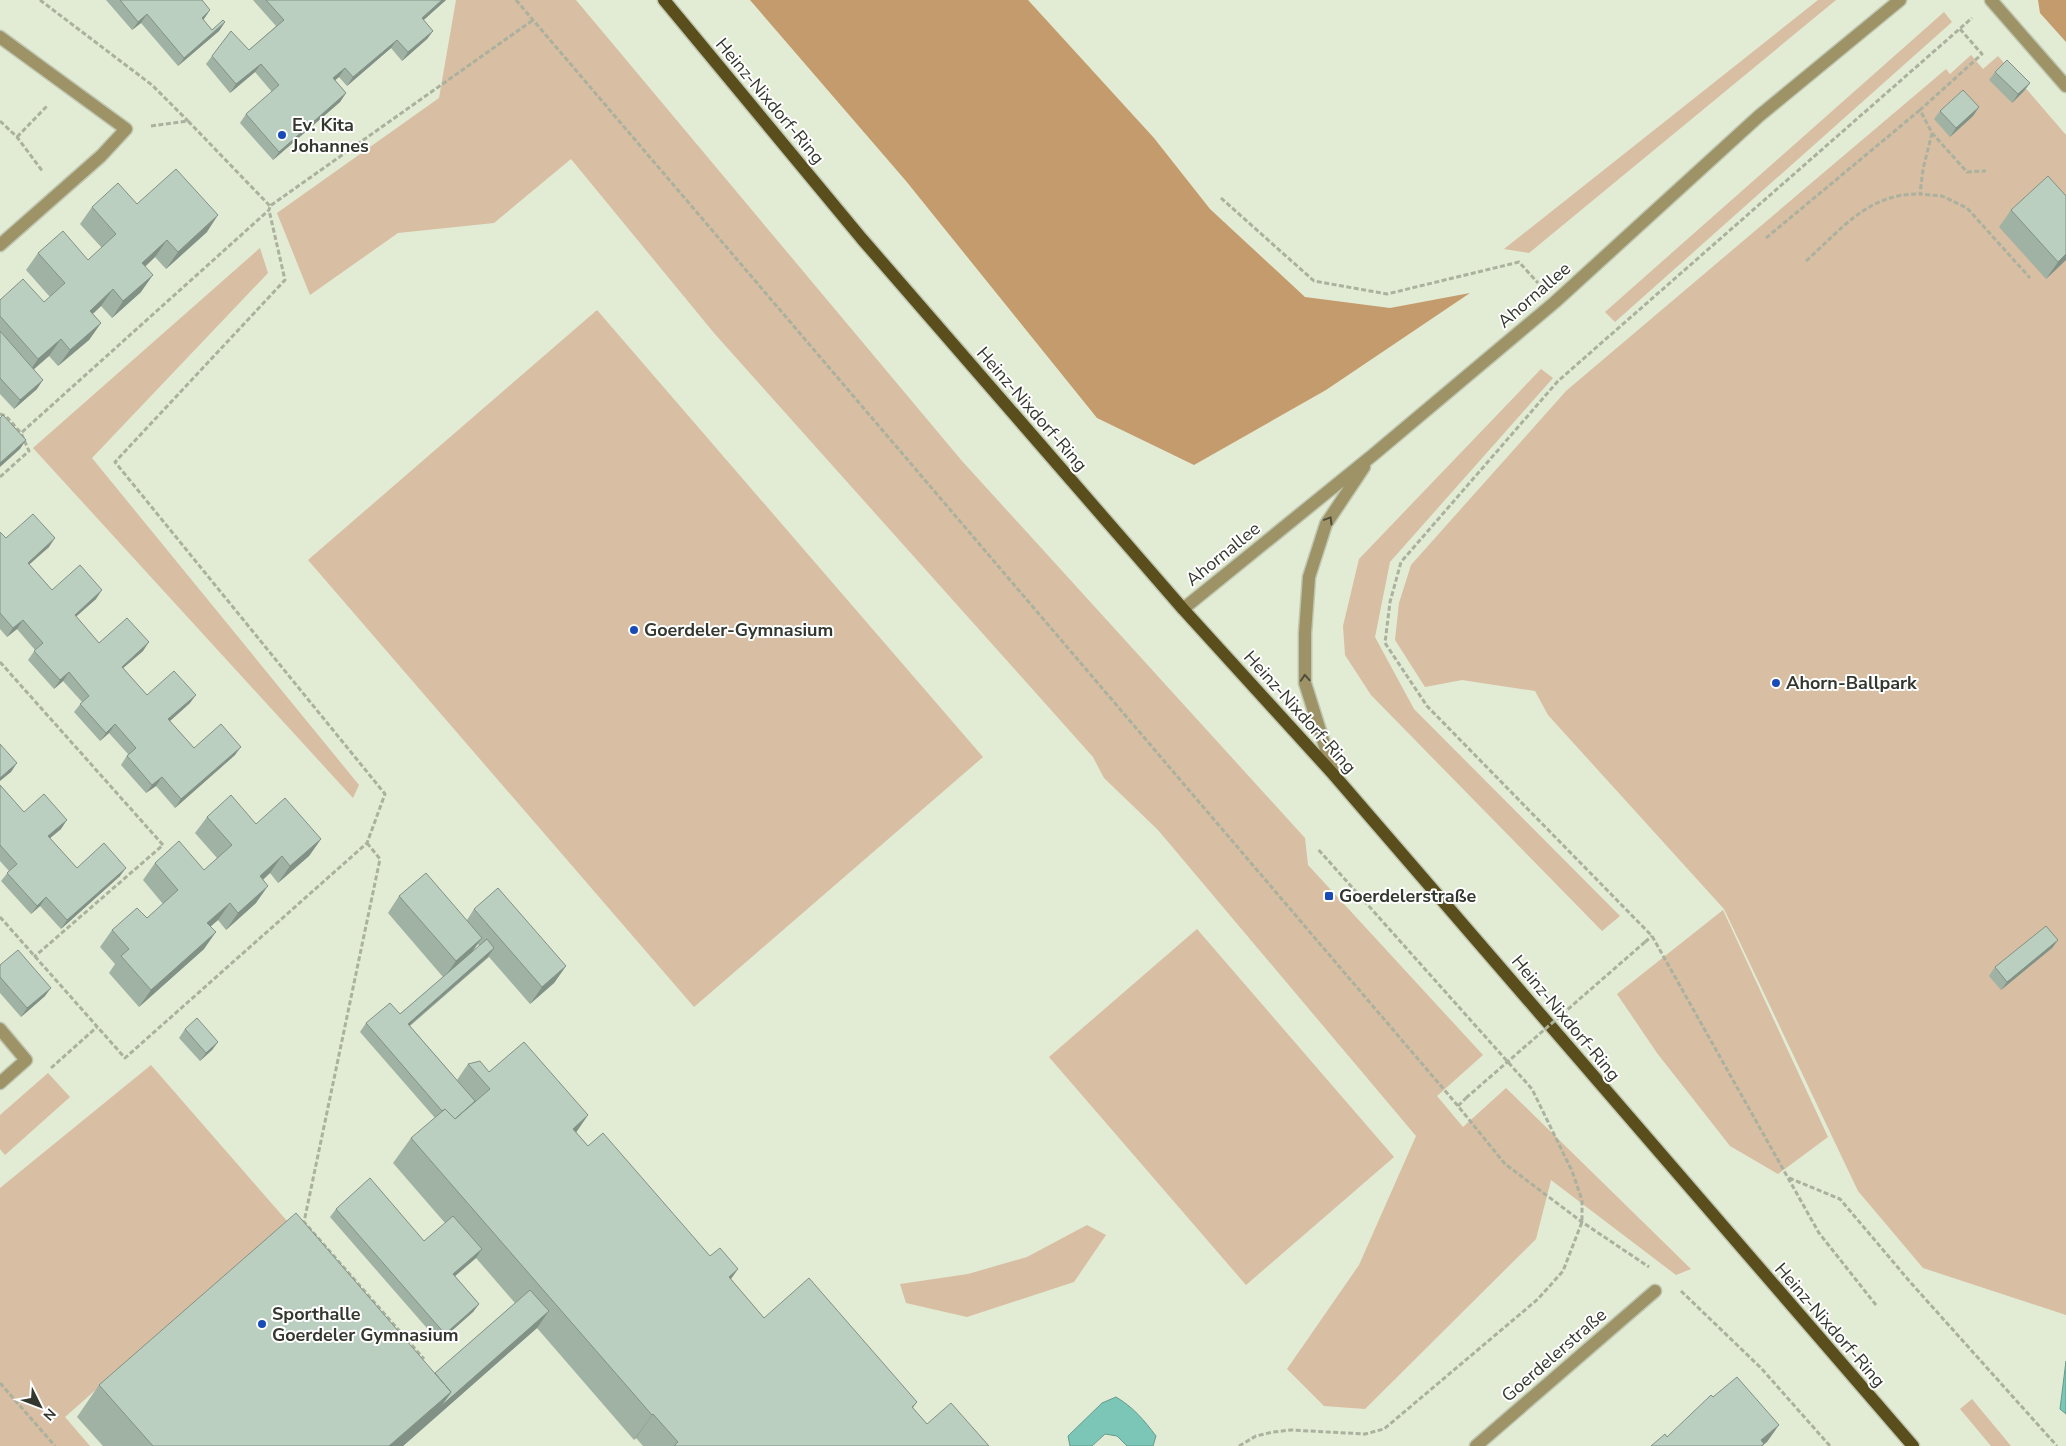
<svg xmlns="http://www.w3.org/2000/svg" width="2066" height="1446" font-family="'Nunito Sans',sans-serif">
	<style>
		.green { fill: #d8bea2 }
		.forest { fill: #c49b6d }
		.water { fill: #7bc6b7; stroke: #669b8e }
		.lines { fill: none; stroke-linecap: round; stroke-linejoin: round }
		.minor-casing { stroke: #bfc7b2; stroke-width: 15 }
		.major-casing { stroke: #bfc7b2; stroke-width: 15 }
		.path { stroke: #aab19e; stroke-width: 3; stroke-dasharray: 5 2.5; stroke-linecap: butt }
		.minor { stroke: #9d9367; stroke-width: 12 }
		.major { stroke: #5a4f1c; stroke-width: 12 }
		.path-bridge { stroke: #aab19e; stroke-width: 3; stroke-dasharray: 5 2.5; stroke-linecap: butt }
		.wall { fill: #a0b2a4; fill-rule: evenodd }
		.shaded-wall { fill: #829186 }
		.building { fill: #bacfbf; stroke: #829186 }
		.oneway { stroke: #4e4e3c }
		.poi-dot { fill: #174bb7; stroke: #fff; stroke-width: 2 }
		.labels { text-anchor: middle; dominant-baseline: central; stroke-width: 4; stroke-linejoin: round; paint-order: stroke }
		.street-label { font-size: 18px; fill: #34372e; stroke: #fff }
		.poi-label { font-size: 18px; font-weight: bold; fill: #34372e; stroke: #fff; text-anchor: start }
	</style>
	<rect width="100%" height="100%" fill="#e2ebd3"/>
	<path class="green" d="M456,0H576L962,461L1305,838L1308,865L1483,1055L1437,1096L1463,1127L1506,1088L1691,1269L1676,1275L1551,1180L1536,1239L1365,1409L1324,1406L1287,1369L1359,1265L1416,1136L1158,830L1104,778L1093,757L714,333L571,159L494,223L398,233L310,295L277,213L439,98Z
		M1818,0H1836L1529,253L1504,249Z
		M1944,12L1952,22L1615,322L1605,312Z
		M1971,55L1983,69L1998,56L2066,135V1315L1923,1268L1858,1191L1724,909L1548,715L1535,691L1462,680L1425,687L1395,640L1399,603L1411,565L1566,391L1946,69L1950,74Z
		M260,248L268,273L92,458L359,785L353,798L33,448Z
		M597,310L983,757L694,1007L308,560Z
		M1541,369L1553,378L1390,562L1375,637L1414,709L1620,916L1602,931L1371,695L1345,655L1343,626L1359,559Z
		M1723,910L1828,1137L1778,1174L1730,1146L1657,1053L1617,994Z
		M1197,929L1394,1157L1246,1285L1049,1057Z
		M151,1065L287,1221L65,1417L90,1446H0V1188Z
		M48,1073L70,1097L5,1155L0,1149V1115Z
		M1087,1225L1106,1235L1074,1282L967,1317L906,1303L900,1284L968,1274L1027,1257Z
		M1972,1399L2011,1446H1991L1960,1409Z"/>
	<path class="forest" d="M750,0H1028L1154,138L1210,209L1305,297L1390,308L1470,293L1326,390L1194,465L1097,418L906,181Z
		M2038,0H2066V42L2040,13Z"/>
	<path class="water" d="M2066,1361V1414L2060,1409Z
		M1116,1397C1133,1407 1144,1420 1156,1436L1153,1446H1127L1117,1436L1105,1434L1092,1446H1070L1068,1436L1102,1403Z"/>
	<g class="lines">
		<defs>
			<path id="minor" d="M1991,0L2066,86
				M0,37L126,129L101,156L0,245
				M1183,609L1373,455L1555,302L1759,116L1900,0
				M1334,775L1305,683V633L1309,577L1326,524L1364,467
				M0,1029L26,1060L0,1083
				M1476,1446L1655,1291"/>
			<path id="major" d="M664,0L862,239L1183,609L1334,775L1913,1446"/>
		</defs>
		<use href="#minor" class="minor-casing"/>
		<use href="#major" class="major-casing"/>
		<path class="path" d="M40,0L152,85L188,121
			M516,0L1458,1106L1505,1164L1582,1222L1649,1267
			M1960,29L1982,54L1920,110L1932,133L1967,172L1986,171
			M0,121L17,137L43,172
			M151,126L188,121L270,206
			M1932,133L1923,169L1920,194L1942,196L1967,208L2030,278
			M17,137L48,105
			M1221,198L1314,281L1387,294L1519,262L1538,283
			M1766,238L1920,110
			M1806,261C1842,229 1868,193 1920,194
			M0,414L6,416L21,433
			M0,477L29,451L21,433L269,210L270,206L533,20
			M0,662L163,845L34,957
			M367,843L380,859L304,1222L424,1359
			M0,917L125,1058L367,843L385,794L115,462L285,280L269,210
			M1645,942L1652,936
			M51,1068L97,1027
			M1458,1106L1466,1098
			M1789,1178L1840,1199L1911,1283L2057,1446
			M1681,1291L1761,1368L1830,1446
			M1876,1305L1819,1233L1652,936L1427,706L1385,643L1390,602L1401,562L1558,381L1972,18
			M0,1383L55,1446
			M1239,1446L1256,1436L1273,1432L1291,1430L1365,1434L1384,1429L1538,1299L1563,1271L1582,1222V1200L1572,1171L1532,1089L1317,848"/>
		<use href="#minor" class="minor"/>
		<use href="#major" class="major"/>
		<path class="path-bridge" d="M1466,1098L1645,942"/>
	</g>
	<path class="wall" d="M106,0H202L204,19L203,20L212,30L225,22L219,31L178,66L141,23L132,30Z
		M253,0H446L423,20L433,31L427,39L402,61L391,48L347,86L339,77L335,80L346,93L340,102L273,160L240,123L246,114L272,92L255,72L230,93L206,64L212,56L249,50L276,26Z
		M1995,72L2030,83L2024,91L2012,103L1989,80Z
		M1979,107L1973,116L1950,137L1934,119L1940,111Z
		M137,204L207,232L166,269L155,257L145,267L141,292L112,318L101,306L93,314L101,323L89,340L58,366L49,356L34,369L37,389L14,409L0,394V300L44,302L50,297L26,270L38,253L88,260L102,248L80,224L92,207Z
		M2011,210L2066,260L2046,279L1999,227Z
		M0,532L6,538L49,547L29,564L52,590L96,599L76,616L99,643L143,651L123,668L147,695L190,703L170,721L194,748L235,755L175,808L156,786L146,793L121,765L128,754L109,733L100,741L74,712L82,702L63,681L54,689L28,660L35,650L17,629L7,637L0,629Z
		M0,785L24,812L61,829L50,838L77,868L120,876L61,929L40,906L31,914L1,881L9,871L0,861Z
		M207,817L256,824L321,839L309,856L278,883L270,873L263,880L256,903L226,930L218,920L211,926L204,949L139,1007L109,973L115,964L100,947L112,930L147,918L163,904L143,880L155,863L204,870L217,858L195,833Z
		M399,896L467,920L474,909L566,966L554,983L530,1004L489,957L410,1026L457,1080L468,1064L489,1072L588,1115L576,1132L588,1146L710,1256L738,1269L731,1279L764,1318L917,1402L913,1408L927,1424L989,1446H643L636,1438L634,1440L537,1328L403,1446H103L77,1417L99,1385L435,1373L515,1303L476,1258L455,1276L479,1304L473,1312L439,1342L330,1217L336,1209L424,1241L445,1223L393,1163L411,1138L435,1118L360,1032L366,1023L400,1014L443,977L388,913ZM478,944L479,946L473,951Z
		M2058,940L2052,948L2001,990L1989,976L1995,967Z
		M0,965L45,996L21,1017L0,993Z
		M185,1029L218,1042L212,1050L200,1061L179,1038Z"/>
	<path class="shaded-wall" d="M442,0H446L416,27L422,18Z
		M210,10L204,19L196,27L202,18Z
		M147,14L141,23L132,30L138,22Z
		M225,22L219,31L178,66L184,58Z
		M433,31L427,39L402,61L408,52Z
		M397,40L391,48L347,86L353,77Z
		M261,64L255,72L230,93L236,84Z
		M345,68L339,77L327,87L333,78Z
		M2030,83L2024,91L2012,103L2018,94Z
		M346,93L340,102L273,160L279,152Z
		M1979,107L1973,116L1950,137L1956,128Z
		M218,215L207,232L166,269L178,252Z
		M167,240L155,257L130,280L142,263Z
		M2066,254V260L2046,279L2058,262Z
		M153,275L141,292L112,318L123,301Z
		M113,289L101,306L78,327L90,311Z
		M101,323L89,340L58,366L70,350Z
		M61,339L49,356L26,376L38,359Z
		M43,380L37,389L14,409L20,400Z
		M26,440L20,449L0,467V463Z
		M55,538L49,547L22,571L28,563Z
		M102,590L96,599L69,623L75,615Z
		M23,620L17,629L7,637L13,628Z
		M149,642L143,651L115,675L122,667Z
		M69,672L63,681L54,689L60,680Z
		M196,695L190,703L162,728L168,719Z
		M115,724L109,733L100,741L106,733Z
		M241,747L235,755L175,808L181,799Z
		M17,763L11,772L0,781V778Z
		M162,777L156,786L146,793L152,785Z
		M67,820L61,829L42,845L48,836Z
		M321,839L309,856L278,883L290,866Z
		M282,856L270,873L248,893L260,876Z
		M126,868L120,876L61,929L67,920Z
		M268,886L256,903L226,930L238,913Z
		M46,897L40,906L31,914L37,906Z
		M230,903L218,920L195,940L207,923Z
		M216,932L204,949L139,1007L151,990Z
		M482,938L470,954L444,978L456,961Z
		M2058,940L2052,948L2001,990L2007,982Z
		M494,948L488,957L402,1032L408,1024Z
		M566,966L554,983L530,1004L542,987Z
		M51,988L45,996L21,1017L27,1008Z
		M218,1042L212,1050L200,1061L206,1053Z
		M588,1115L571,1140L573,1129Z
		M482,1249L476,1258L447,1283L453,1274Z
		M738,1269L720,1294L729,1277Z
		M479,1304L473,1312L439,1342L445,1334Z
		M549,1311L537,1328L403,1446H389L451,1392Z
		M653,1414L636,1438L634,1440L652,1415Z
		M1779,1425L1767,1442L1762,1446H1757L1761,1440Z"/>
	<path class="building" d="M120,0H202L210,10L202,18L212,30L223,20L225,22L184,58L147,14L138,22Z
		M266,0H442L422,18L433,31L408,52L397,40L353,77L345,68L333,78L346,93L279,152L246,114L279,85L261,64L236,84L212,56L231,31L249,50L284,20Z
		M2007,60L2030,83L2018,94L1995,72Z
		M1963,90L1979,107L1956,128L1940,111Z
		M176,169L218,215L178,252L167,240L142,263L153,275L123,301L113,289L90,311L101,323L70,350L61,339L38,359L0,316V300L23,279L44,302L65,283L38,253L63,231L88,260L116,234L92,207L118,183L137,204Z
		M2048,176L2066,196V254L2058,262L2011,210Z
		M0,331L43,380L20,400L0,378Z
		M3,415L26,440L0,463V418Z
		M33,514L55,538L28,563L52,590L80,565L102,590L75,615L99,643L127,618L149,642L122,667L147,695L174,671L196,695L168,719L194,748L221,724L241,747L181,799L162,777L152,785L127,756L136,748L115,724L106,733L80,704L89,696L69,672L60,680L34,651L43,643L23,620L13,628L0,613V532L6,538Z
		M0,744L17,763L0,778Z
		M0,785L24,812L44,794L67,820L48,836L77,868L104,843L126,868L67,920L46,897L37,906L7,873L17,864L0,845Z
		M231,795L256,824L285,798L321,839L290,866L282,856L260,876L268,886L238,913L230,903L207,923L216,932L151,990L121,956L129,949L112,930L137,908L147,918L178,890L155,863L179,841L204,870L232,845L207,817Z
		M426,873L482,938L456,961L399,896Z
		M498,888L566,966L542,987L474,909Z
		M2046,926L2058,940L2007,982L1995,967Z
		M487,939L494,948L408,1024L475,1101L455,1119L445,1109L442,1111L366,1023L390,1003L400,1014Z
		M18,950L51,988L27,1008L0,977V965Z
		M197,1018L218,1042L206,1053L185,1029Z
		M524,1042L588,1115L573,1129L588,1146L603,1133L710,1256L720,1248L738,1269L729,1277L764,1318L809,1278L917,1402L912,1407L927,1424L951,1403L989,1446H674L678,1442L653,1414L652,1415L411,1138L445,1109L455,1119L490,1089L468,1064L480,1061L489,1072Z
		M370,1178L424,1241L453,1216L482,1249L453,1274L479,1304L445,1334L336,1209Z
		M296,1213L451,1392L389,1446H153L99,1385Z
		M530,1290L549,1311L440,1407L451,1392L435,1373Z
		M1737,1377L1779,1425L1761,1440L1764,1444L1761,1446H1651L1665,1434L1667,1437L1711,1395L1713,1397Z"/>
	<defs><path id="oneway-chevron" d="M-2-3.5L2.5 0L-2 3.5" fill="none" stroke-width="1.6" stroke-linecap="round" stroke-linejoin="round" transform="scale(1.25)"/></defs>
	<g class="oneway">
		<use href="#oneway-chevron" transform="translate(1329 520) rotate(-59)"/>
		<use href="#oneway-chevron" transform="translate(1305 678) rotate(-94)"/>
	</g>
	<g class="poi-dot">
		<circle cx="282" cy="135" r="5"/>
		<circle cx="634" cy="630" r="5"/>
		<circle cx="1776" cy="683" r="5"/>
		<rect x="1324" y="891" width="10" height="10" rx="2.5"/>
		<circle cx="262" cy="1324" r="5"/>
	</g>
	<g class="labels">
		<g class="street-label">
			<text transform="translate(770 101) rotate(50)">Heinz-Nixdorf-Ring</text>
			<text transform="translate(1534 295) rotate(-41)">Ahornallee</text>
			<text transform="translate(1032 409) rotate(49)">Heinz-Nixdorf-Ring</text>
			<text transform="translate(1223 554) rotate(-39)">Ahornallee</text>
			<text transform="translate(1300 712) rotate(48)">Heinz-Nixdorf-Ring</text>
			<text transform="translate(1566 1018) rotate(50)">Heinz-Nixdorf-Ring</text>
			<text transform="translate(1830 1325) rotate(49)">Heinz-Nixdorf-Ring</text>
			<text transform="translate(1554 1355) rotate(-41)">Goerdelerstraße</text>
		</g>
		<g class="poi-label">
			<text x="292" y="125">Ev. Kita<tspan x="292" dy="21">Johannes</tspan></text>
			<text x="644" y="630">Goerdeler-Gymnasium</text>
			<text x="1786" y="683">Ahorn-Ballpark</text>
			<text x="1339" y="896">Goerdelerstraße</text>
			<text x="272" y="1314">Sporthalle<tspan x="272" dy="21">Goerdeler Gymnasium</tspan></text>
		</g>
	</g>
	<g transform="translate(40 1406) rotate(132)" stroke="#ffffff" stroke-width="4" paint-order="stroke">
	<path d="M0-4L9 19L0 12L-9 19Z" fill="#34372e"/>
	<text y="-8" font-size="14" font-weight="bold" text-anchor="middle" fill="#34372e">N</text>
	</g>
</svg>
